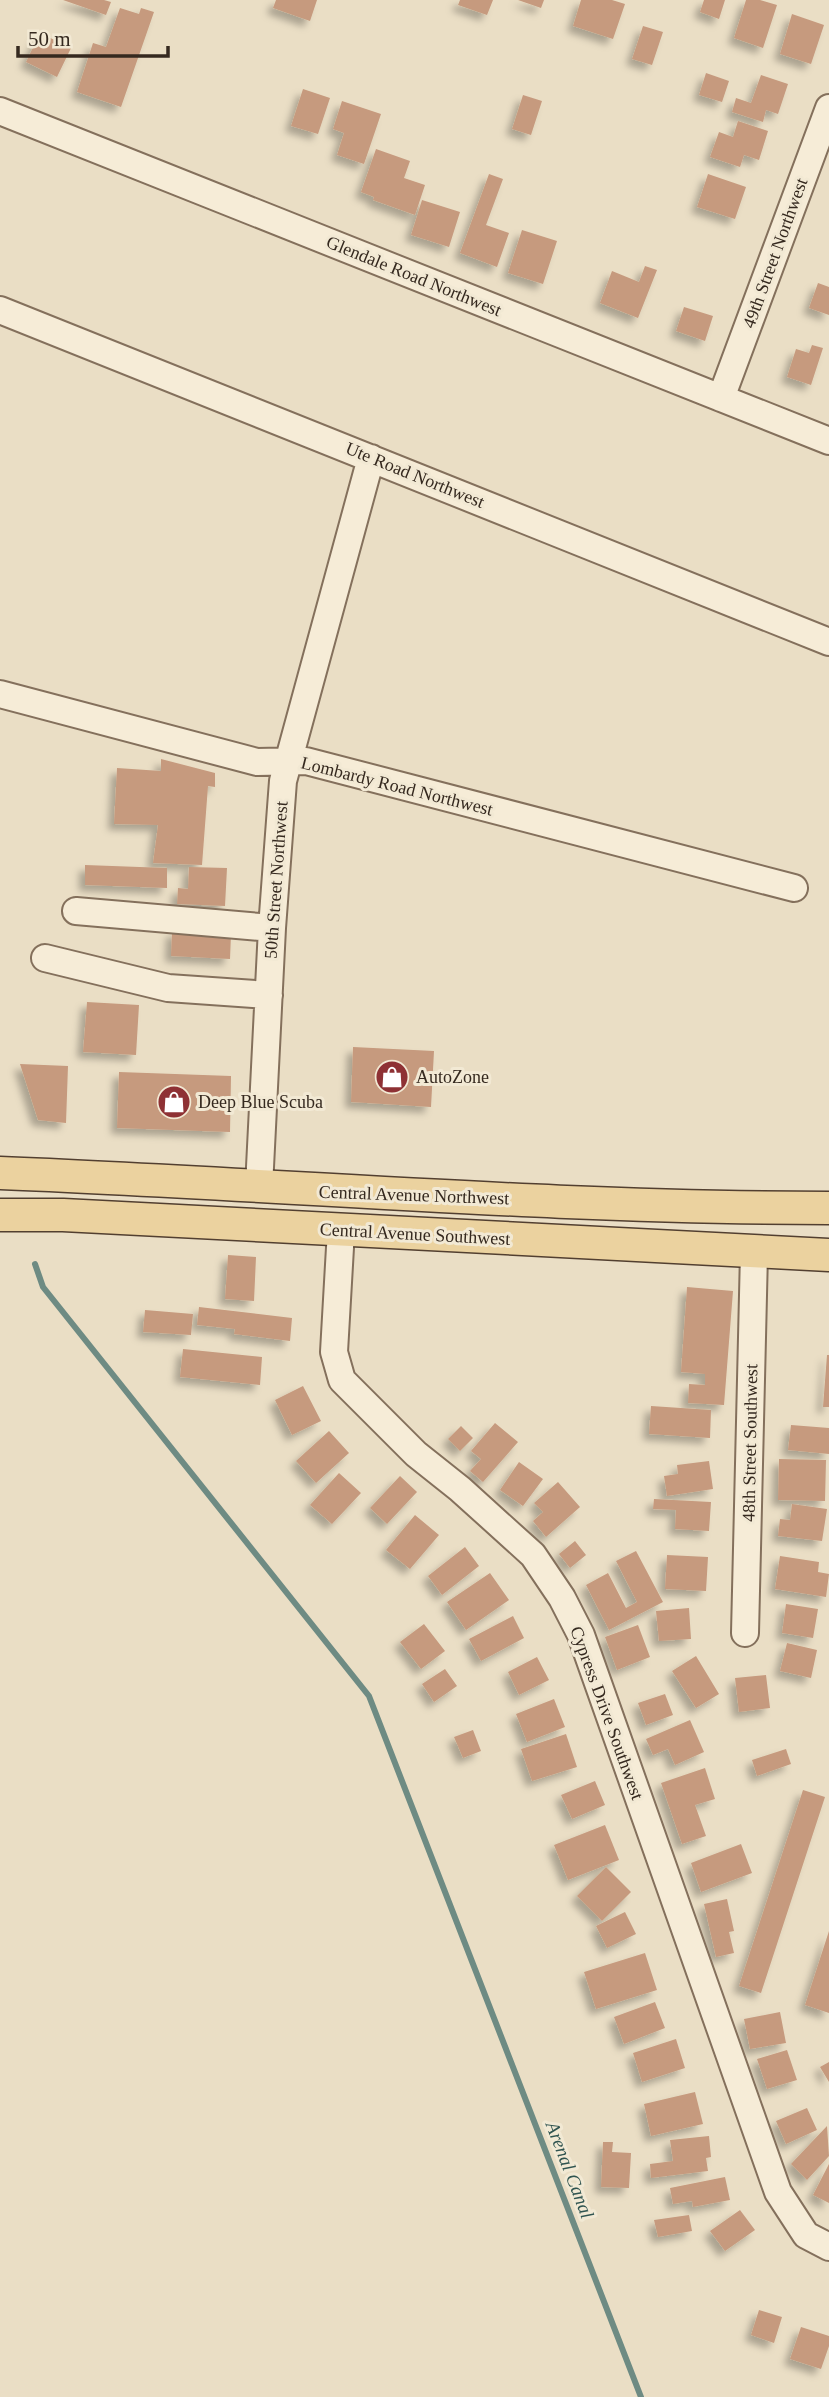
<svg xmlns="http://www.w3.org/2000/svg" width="829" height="2397" font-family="Georgia,serif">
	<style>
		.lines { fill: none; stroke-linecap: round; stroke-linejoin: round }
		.stream { stroke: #6e8b83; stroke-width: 6 }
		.building { fill: #c69a7e; filter: url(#shadow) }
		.minor-casing { stroke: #84705c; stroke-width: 30 }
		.major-casing { stroke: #523f30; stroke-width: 35 }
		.minor { stroke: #f6ecd7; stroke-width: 26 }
		.major { stroke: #ebd29f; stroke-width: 32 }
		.labels { text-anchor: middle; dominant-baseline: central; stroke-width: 6; stroke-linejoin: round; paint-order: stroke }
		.street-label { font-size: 18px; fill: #35291f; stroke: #f2e9d4 }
		.poi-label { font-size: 18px; fill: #35291f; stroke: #f2e9d4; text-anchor: start }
		.water-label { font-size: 19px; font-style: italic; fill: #305450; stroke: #f2e9d4 }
	</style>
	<defs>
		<filter id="shadow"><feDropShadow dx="-6" dy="6" stdDeviation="3.5" flood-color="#0004"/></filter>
	</defs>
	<rect width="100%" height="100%" fill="#eadec5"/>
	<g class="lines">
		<path class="stream" d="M35,1264L43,1287L369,1696L641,2397"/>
	</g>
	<path class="building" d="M63,0H104L111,2L106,15Z
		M276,0H317L310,21L273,8Z
		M460,0H493L487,15L458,5Z
		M518,0H544L541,8Z
		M581,0H612L625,4L613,39L573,26Z
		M704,0H725L719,19L700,12Z
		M746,0H760L777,5L763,48L734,38Z
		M120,8L139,14L141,8L154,12L121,107L77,92L93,43L106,47Z
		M792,14L824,25L811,64L780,54Z
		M643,26L663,32L652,65L632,59Z
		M40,33L71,48L57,77L26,62Z
		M706,73L729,81L722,102L699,95Z
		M761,75L788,84L778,114L766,110L763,122L732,112L736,98L751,103Z
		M303,89L330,98L318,134L291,126Z
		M523,95L542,101L531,135L512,129Z
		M342,101L381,114L364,164L337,155L344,133L333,129Z
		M738,121L768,131L759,160L744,155L740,167L710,157L719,132L733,137Z
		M376,149L410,161L404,178L425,185L415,215L373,200L374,197L361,192Z
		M489,174L503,179L486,225L509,233L497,267L460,253Z
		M708,174L746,187L735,219L697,207Z
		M422,200L460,212L449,247L411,235Z
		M522,230L557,241L543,284L508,273Z
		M645,266L657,270L638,318L600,303L612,271L639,282Z
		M818,283L829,287V315L809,308Z
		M684,307L713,316L705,341L676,331Z
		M812,345L823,348L811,385L787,377L796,349L809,353Z
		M161,759L215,773V787L208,786L202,865L153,863L158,825L114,824L117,768L161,771Z
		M85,865L167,868V888L85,885Z
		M189,867L227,868L225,906L177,904L178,888L188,889Z
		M172,931L231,934L230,959L171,956Z
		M87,1002L139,1005L136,1055L83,1052Z
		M353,1047L434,1051L431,1107L351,1102Z
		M20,1064L68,1066L66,1123L38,1120Z
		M119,1072L231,1076L230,1132L117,1128Z
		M228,1255L256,1257L254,1301L225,1299Z
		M687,1287L733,1291L724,1405L688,1403L689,1384L705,1385V1374L681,1372Z
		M199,1307L292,1318L290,1341L234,1334L235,1329L197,1325Z
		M145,1310L193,1314L191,1335L143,1332Z
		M183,1349L262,1357L260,1385L180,1377Z
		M827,1355H829V1407H823Z
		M303,1386L321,1421L292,1435L275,1400Z
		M651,1406L711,1410L710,1438L649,1434Z
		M495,1423L518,1442L483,1482L470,1471L481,1459L471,1451Z
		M791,1425L829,1428V1454L788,1450Z
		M461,1426L473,1438L460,1451L448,1439Z
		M329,1431L349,1453L316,1483L296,1461Z
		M779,1459L826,1460L825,1501L778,1500Z
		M709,1461L713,1489L667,1496L664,1476L678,1474L677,1465Z
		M519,1462L543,1479L523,1506L500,1490Z
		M339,1473L361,1493L332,1524L310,1505Z
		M400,1476L417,1492L387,1524L370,1508Z
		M558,1482L580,1507L546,1537L533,1521L543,1512L534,1503Z
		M654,1499L711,1502L709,1531L675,1529L676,1510L653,1509Z
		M792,1504L827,1509L822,1541L778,1536L780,1519L790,1520Z
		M415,1515L439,1535L410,1569L386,1550Z
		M575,1541L586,1555L570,1568L559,1554Z
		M465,1547L479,1566L442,1595L428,1576Z
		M636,1551L663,1602L609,1630L586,1585L608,1573L626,1608L637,1602L616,1561Z
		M667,1555L708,1557L706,1591L665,1589Z
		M780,1556L819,1562L818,1572L829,1574L826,1597L775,1589Z
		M490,1573L509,1600L466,1630L447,1602Z
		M786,1604L818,1609L813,1638L782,1633Z
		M689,1608L691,1639L659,1641L656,1611Z
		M513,1616L524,1638L481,1661L469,1639Z
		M424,1624L445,1651L421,1669L400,1642Z
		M638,1625L650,1657L617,1670L605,1637Z
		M787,1643L817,1650L811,1678L780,1671Z
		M696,1656L719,1694L696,1708L672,1671Z
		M537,1657L549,1680L519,1695L508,1672Z
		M445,1669L457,1686L434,1702L422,1684Z
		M766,1675L770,1708L739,1712L735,1678Z
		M665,1694L673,1715L646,1725L638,1703Z
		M554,1699L565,1727L527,1742L516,1714Z
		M690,1720L704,1752L675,1765L668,1749L653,1755L646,1739Z
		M473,1730L481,1751L463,1758L454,1737Z
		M566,1734L577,1767L532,1781L521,1749Z
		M786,1749L791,1764L757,1776L752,1760Z
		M705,1768L715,1799L695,1805L706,1836L682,1844L661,1783Z
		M595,1781L605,1805L572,1819L561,1795Z
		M803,1790L825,1797L761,1993L739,1986Z
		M605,1825L619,1860L568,1880L554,1845Z
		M741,1844L752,1873L701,1892L691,1863Z
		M606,1867L631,1892L602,1921L577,1896Z
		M727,1899L734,1931L729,1932L734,1953L716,1957L704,1904Z
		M625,1912L636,1934L607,1948L596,1926Z
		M829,1931V2013L805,2005Z
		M645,1953L657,1990L596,2009L584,1972Z
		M655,2002L665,2028L624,2044L614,2017Z
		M780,2012L786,2043L750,2049L744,2019Z
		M676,2039L685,2068L642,2082L633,2053Z
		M787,2050L797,2080L767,2089L757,2059Z
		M829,2062V2082L820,2067Z
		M695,2092L703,2124L651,2136L644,2104Z
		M807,2108L817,2130L786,2144L776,2121Z
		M827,2126L829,2156L807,2180L791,2164Z
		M709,2136L711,2157L706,2158L708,2171L651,2178L650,2164L673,2161L670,2140Z
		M603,2142H613L612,2152L631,2153L629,2188L601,2187Z
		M829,2164V2203L813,2195Z
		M725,2177L730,2200L693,2207L692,2201L673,2204L670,2188Z
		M740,2210L755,2230L725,2251L710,2231Z
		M689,2215L692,2231L658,2237L654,2220Z
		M759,2310L782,2317L774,2343L751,2335Z
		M801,2327L829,2336V2346L821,2369L790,2359Z"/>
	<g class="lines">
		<defs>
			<path id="minor" d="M0,111L829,441
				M0,310L829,642
				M721,398L829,108
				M0,694L257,762L306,761L794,888
				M76,911L272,928
				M45,958L168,988L269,995
				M259,1187L272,928L283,781L371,458
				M341,1230L334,1352L342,1380L416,1454L460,1489L533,1555L562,1598L581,1635L778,2192L806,2235L829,2247
				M745,1633L754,1253"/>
			<path id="major" d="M0,1173C276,1184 552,1208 829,1208
				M0,1215H63L829,1255"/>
		</defs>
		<use href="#minor" class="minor-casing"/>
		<use href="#major" class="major-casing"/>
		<use href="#minor" class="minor"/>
		<use href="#major" class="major"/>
	</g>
	<defs>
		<symbol id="shop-disc" viewBox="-11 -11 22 22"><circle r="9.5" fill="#8e3134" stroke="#f2e9d4"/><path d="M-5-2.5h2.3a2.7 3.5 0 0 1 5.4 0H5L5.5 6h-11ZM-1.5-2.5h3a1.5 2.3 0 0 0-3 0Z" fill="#fff"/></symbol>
	</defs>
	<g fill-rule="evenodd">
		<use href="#shop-disc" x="373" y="1058" width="38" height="38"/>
		<use href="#shop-disc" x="155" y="1083" width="38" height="38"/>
	</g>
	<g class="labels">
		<g class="street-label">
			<text transform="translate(775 253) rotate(-70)">49th Street Northwest</text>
			<text transform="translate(414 276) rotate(22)">Glendale Road Northwest</text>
			<text transform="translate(415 475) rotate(22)">Ute Road Northwest</text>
			<text transform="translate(397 786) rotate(14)">Lombardy Road Northwest</text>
			<text transform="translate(276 880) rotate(-86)">50th Street Northwest</text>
			<text transform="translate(414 1195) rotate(2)">Central Avenue Northwest</text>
			<text transform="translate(415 1234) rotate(3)">Central Avenue Southwest</text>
			<text transform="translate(750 1443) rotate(-89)">48th Street Southwest</text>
			<text transform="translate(607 1713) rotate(70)">Cypress Drive Southwest</text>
		</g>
		<g class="poi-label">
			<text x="416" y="1077">AutoZone</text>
			<text x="198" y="1102">Deep Blue Scuba</text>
		</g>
		<g class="water-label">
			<text transform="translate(570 2170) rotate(69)">Arenal Canal</text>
		</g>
	</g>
	<path d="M18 46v10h150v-10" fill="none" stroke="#35291f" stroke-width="3.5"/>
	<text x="28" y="46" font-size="21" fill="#35291f" stroke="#f2e9d4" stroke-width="5" paint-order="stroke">50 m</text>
</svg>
